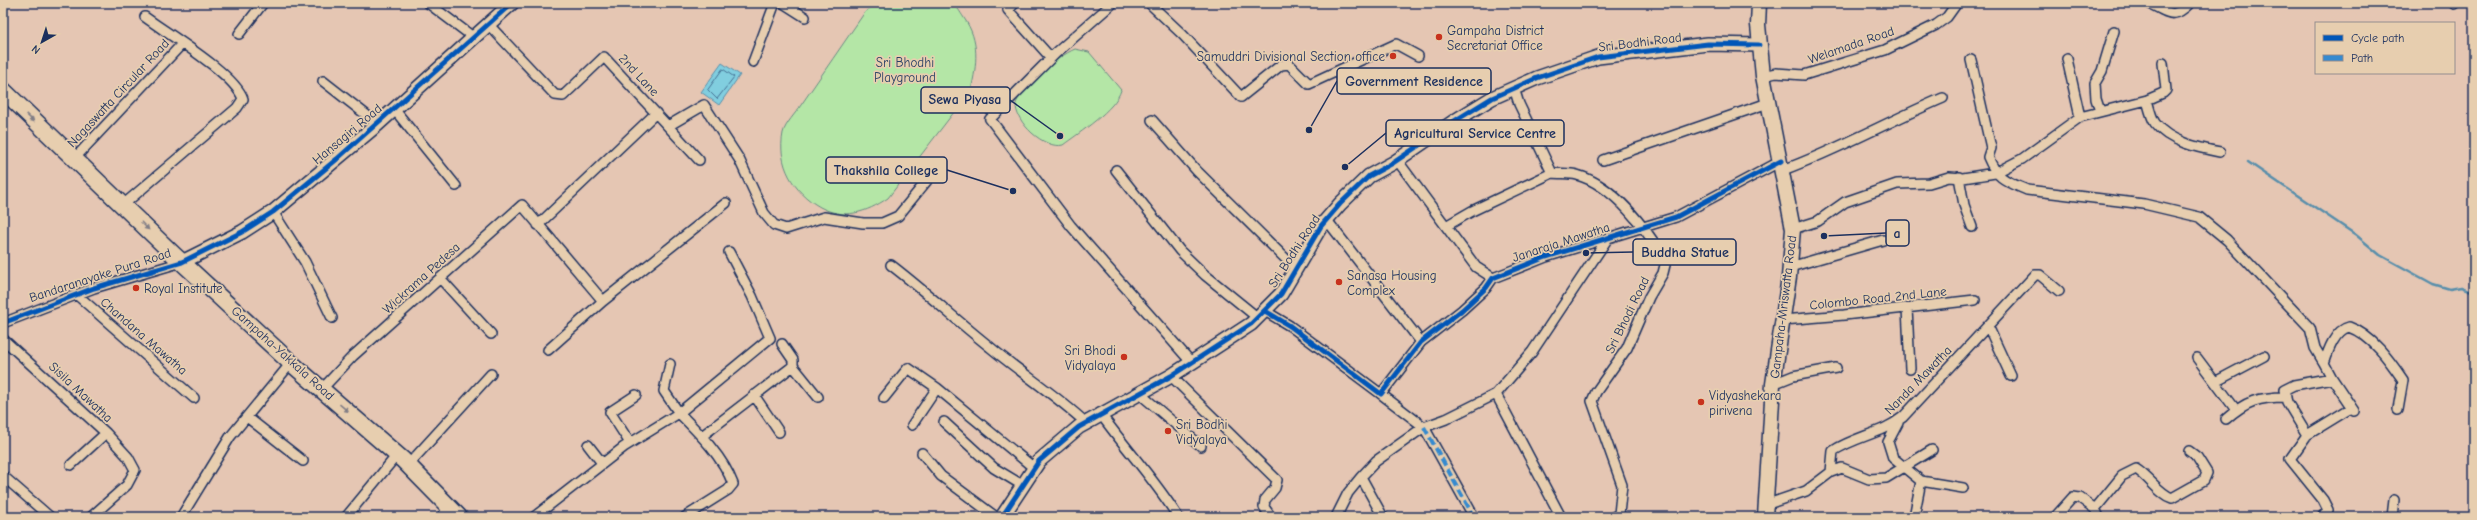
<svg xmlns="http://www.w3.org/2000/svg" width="2477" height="520" font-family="'Comic Neue',sans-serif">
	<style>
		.green { fill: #b4e6a6; stroke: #688a82 }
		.water { fill: #81cedf; stroke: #588eab }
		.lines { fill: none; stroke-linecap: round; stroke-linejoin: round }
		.shore { stroke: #446f92; stroke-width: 1 }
		.stream { stroke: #588eab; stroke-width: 2.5 }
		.street-casing { stroke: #1b2f5e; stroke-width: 12 }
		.secondary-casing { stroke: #1b2f5e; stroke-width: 16 }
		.primary-casing { stroke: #1b2f5e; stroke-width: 17 }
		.highway-casing { stroke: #1b2f5e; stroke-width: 19 }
		.street { stroke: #e7ceaf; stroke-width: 9 }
		.secondary { stroke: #e7ceaf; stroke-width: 13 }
		.primary { stroke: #e7ceaf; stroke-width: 14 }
		.highway { stroke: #e7ceaf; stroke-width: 16 }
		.quiet { stroke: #368acf; stroke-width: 4; stroke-dasharray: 8 4; stroke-linecap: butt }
		.cycleway-casing { stroke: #e7ceaf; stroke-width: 8 }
		.cycleway { stroke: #0057b8; stroke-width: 5 }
		.oneway { fill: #817e86 }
		.poi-dot { fill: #c8321e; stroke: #e7ceaf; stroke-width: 1.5 }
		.labels { text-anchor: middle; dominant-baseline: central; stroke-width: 3.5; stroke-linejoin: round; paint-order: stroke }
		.poi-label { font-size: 13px; fill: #1b2f5e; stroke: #e7ceaf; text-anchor: start }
		.street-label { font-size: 13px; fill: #1b2f5e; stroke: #e7ceaf }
		.park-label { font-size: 13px; fill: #2a4165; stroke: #e7ceaf }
		.leader { fill: none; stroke: #1b2f5e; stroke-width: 1.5 }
		.callout-dot { fill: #1b2f5e; stroke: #e7ceaf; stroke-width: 1.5 }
		.callout { fill: #e7ceaf; stroke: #1b2f5e; stroke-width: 1.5 }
		.callout-label { font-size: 14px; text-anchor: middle; font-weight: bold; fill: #1b2f5e }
	</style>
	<rect width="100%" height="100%" fill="#e5c6b3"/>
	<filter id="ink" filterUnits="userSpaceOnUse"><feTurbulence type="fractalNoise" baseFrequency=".025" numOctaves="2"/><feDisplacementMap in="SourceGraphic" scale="8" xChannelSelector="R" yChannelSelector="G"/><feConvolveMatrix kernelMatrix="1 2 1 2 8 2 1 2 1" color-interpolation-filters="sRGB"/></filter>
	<g filter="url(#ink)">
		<path class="green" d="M877,3H952C957,6 960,12 964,18C980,41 977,64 971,90L888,198C866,213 844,220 820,207C793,192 777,164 783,133C785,124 796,113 801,105C822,74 844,43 865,12Z
			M1075,49L1089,52L1121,90C1116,109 1079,133 1063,145C1045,150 1014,122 1016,103C1025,85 1056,57 1075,49Z"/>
		<path class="water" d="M722,63L740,75L719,105L701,92Z"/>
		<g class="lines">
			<path class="shore" d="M723,69L734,77L717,99L708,90Z"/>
			<path class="stream" d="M2248,162L2356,235L2380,255L2433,284L2450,289L2461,287L2474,292"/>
			<defs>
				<path id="street" d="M428,3L473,37
					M783,3L805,17
					M1015,3L1008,10L1051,58
					M1113,3L1056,53L990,119L1071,226L1191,362
					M1149,3L1183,35L1241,97L1281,65L1289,64L1309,84L1396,44L1418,56
					M2148,3C2169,12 2172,21 2190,3
					M2454,4V3
					M488,24L555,95L563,96L604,57L699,160
					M239,34L263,3
					M2067,59L2080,117
					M1971,60L1991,148L1988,157C1997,179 2006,181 2027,190L2144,204L2199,217L2227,240L2310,328L2315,348L2324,363
					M753,62L775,3
					M1763,76L1776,73L1804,75L1885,50L1936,25L1947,17L1957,3
					M323,81L378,124
					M2147,100L2163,93L2166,90L2163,63
					M394,109L456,186
					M2100,111L2096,99L2095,83L2102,71L2114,31
					M1152,120L1197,171L1296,269
					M668,126L704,105L739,159L764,213L774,225L786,229L824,217L863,223H882L898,216L930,177
					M74,159L182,44
					M1397,160L1476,267L1493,278
					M1603,160L1768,103
					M1116,170L1180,251L1205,275L1258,318
					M1783,170C1838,150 1889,121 1943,98
					M1552,173C1560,174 1570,173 1577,175C1614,185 1647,230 1666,261L1663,273L1649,297L1627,348L1596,392L1592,401L1622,485L1619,514L1613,517
					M1959,177L1964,205L1972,227
					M123,205L237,108L243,99C235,74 168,34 145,17
					M273,212L305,262L332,318
					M1326,219L1421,342
					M538,225L656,113
					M1446,226L1472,211L1552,173L1519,104L1514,88
					M1793,229L1818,221L1845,202L1897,184L1929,183L1949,177L1963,178L1995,173L2022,159L2080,117L2147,100C2149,107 2151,117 2155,123C2169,142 2199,148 2220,152
					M891,265C925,291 956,320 990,347C1021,373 1056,395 1086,423
					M1790,267L1883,240
					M440,278L491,334
					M76,294L194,398
					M603,301L726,203
					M1907,308L1910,369
					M1265,311L1290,326L1381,394L1421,342L1462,310L1486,288L1493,278L1546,257L1676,217L1781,161
					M1783,320L1844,315L1975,300
					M3,323L94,288L182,262
					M1988,326L2011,376
					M3,339L106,433L128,457L135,470L127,485L91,517
					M782,344L793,360V366L818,397
					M2197,358L2236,410
					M1171,376L1277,480L1275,488L1265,500L1264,507L1271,517
					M2332,378L2354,411
					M2215,382L2264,356
					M1773,384L1793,376L1836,368
					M322,389L353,356L522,205L603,301L548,350
					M1139,393L1201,446
					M1381,394L1424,427L1446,419L1496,394
					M754,395L779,432
					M884,398L908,368L937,388L1034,468
					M1100,413C1125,448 1155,480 1178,517
					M247,417L303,461
					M2226,419C2246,401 2259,397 2286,397
					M944,422L994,468L1022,485
					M1898,423L1888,442L1893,458L1921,481L1963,488
					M912,425L937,388
					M2307,435L2351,408
					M702,436L793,366
					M630,443L610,412L636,395
					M588,445L602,463
					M922,453L941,476L996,517
					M71,465L106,433
					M408,465L491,374
					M1831,472L1842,468L1869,479L1886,478L1932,450
					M3,476L50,517
					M1765,505L1806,491L1831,472L1833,451C1856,436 1882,434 1903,417L2035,275H2040L2059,291
					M181,517L230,437L291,363
					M346,517L397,455
					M441,517L450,508
					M534,517L624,447L679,413L664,391L670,364
					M685,517L728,490L733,484C723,457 700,434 679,413L770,338L752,296L729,252
					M1336,517L1348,493L1361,477
					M1383,517L1361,477L1376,461L1424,427L1474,517
					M1561,517L1496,394L1532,352L1608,238
					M1914,517L1921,481
					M2055,517L2073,497L2080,498L2095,509
					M2099,517L2095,509L2122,476L2136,469C2149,477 2159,494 2172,498L2204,480L2207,473L2197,457L2189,451
					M2322,517L2328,510L2323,500L2290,459L2307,435L2287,402L2284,390L2294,385L2332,378L2324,363C2328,351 2335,330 2349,327C2372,335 2390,361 2403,380L2398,409
					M2392,517L2394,500"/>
				<path id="secondary" d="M182,262L242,232L273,212L378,124L512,3
					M1002,517L1039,461L1079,427L1171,376L1251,324L1281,294L1321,226L1340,204L1369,176L1393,163L1453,122L1492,98L1537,78L1598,57L1708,44L1759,45"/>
				<path id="primary" d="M1759,3L1758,25L1763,76L1793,229L1789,277L1773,384L1765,517"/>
				<path id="highway" d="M3,90L173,254L291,363L403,460L459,517"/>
			</defs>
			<use href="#street" class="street-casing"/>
			<use href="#secondary" class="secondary-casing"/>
			<use href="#primary" class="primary-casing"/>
			<use href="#highway" class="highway-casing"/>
			<use href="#street" class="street"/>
			<use href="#secondary" class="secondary"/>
			<use href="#primary" class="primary"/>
			<use href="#highway" class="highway"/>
			<path class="quiet" d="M1424,427L1474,517"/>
			<defs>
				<path id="cycleway" d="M1265,311L1290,326L1381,394L1421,342L1462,310L1486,288L1493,278L1546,257L1676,217L1781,161
					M3,323L94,288L182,262L242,232L273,212L337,159L512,3
					M1002,517L1039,461L1079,427L1171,376L1251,324L1281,294L1321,226L1340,204L1369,176L1393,163L1453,122L1492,98L1537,78L1598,57L1708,44L1759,45"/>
			</defs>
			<use href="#cycleway" class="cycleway-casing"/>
			<use href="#cycleway" class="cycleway"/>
		</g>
		<defs><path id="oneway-solid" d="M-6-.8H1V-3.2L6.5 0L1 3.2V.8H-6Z"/></defs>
		<g class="oneway">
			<use href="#oneway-solid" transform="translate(30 118) rotate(44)"/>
			<use href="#oneway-solid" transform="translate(145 226) rotate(45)"/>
			<use href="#oneway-solid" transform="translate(344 408) rotate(41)"/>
		</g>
	</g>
	<g class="poi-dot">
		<circle cx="1439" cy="37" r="4"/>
		<circle cx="1393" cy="56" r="4"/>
		<circle cx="1339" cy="282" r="4"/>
		<circle cx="136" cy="288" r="4"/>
		<circle cx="1124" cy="357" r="4"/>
		<circle cx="1701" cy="402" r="4"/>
		<circle cx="1168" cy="431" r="4"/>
	</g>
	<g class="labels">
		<g class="poi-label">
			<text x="1447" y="30">Gampaha District<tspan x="1447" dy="15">Secretariat Office</tspan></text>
			<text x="1385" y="56" text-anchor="end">Samuddri Divisional Section office</text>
			<text x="1347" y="275">Sanasa Housing<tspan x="1347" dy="15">Complex</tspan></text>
			<text x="144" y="288">Royal Institute</text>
			<text x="1116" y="350" text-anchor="end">Sri Bhodi<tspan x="1116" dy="15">Vidyalaya</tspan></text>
			<text x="1709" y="395">Vidyashekara<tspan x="1709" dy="15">pirivena</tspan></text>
			<text x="1176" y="424">Sri Bodhi<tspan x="1176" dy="15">Vidyalaya</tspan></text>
		</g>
		<g class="street-label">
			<text transform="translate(1640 42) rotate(-7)">Sri Bodhi Road</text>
			<text transform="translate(1851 45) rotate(-19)">Welamada Road</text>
			<text transform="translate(639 75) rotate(47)">2nd Lane</text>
			<text transform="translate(118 93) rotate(-47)">Nagaswatta Circular Road</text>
			<text transform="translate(347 134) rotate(-40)">Hansagiri Road</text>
			<text transform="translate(1561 242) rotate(-18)">Janaraja Mawatha</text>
			<text transform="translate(1294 251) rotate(-57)">Sri Bodhi Road</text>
			<text transform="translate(100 275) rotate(-18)">Bandaranayake Pura Road</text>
			<text transform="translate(421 278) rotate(-42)">Wickrama Pedesa</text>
			<text transform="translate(1878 298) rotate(-6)">Colombo Road 2nd Lane</text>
			<text transform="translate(1783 307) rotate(-83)">Gampaha-Mriswatta Road</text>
			<text transform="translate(1627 315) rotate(-64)">Sri Bhodi Road</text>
			<text transform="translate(144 336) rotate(41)">Chandana Mawatha</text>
			<text transform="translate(283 353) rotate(42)">Gampaha-Yakkala Road</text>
			<text transform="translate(1918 380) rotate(-46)">Nanda Mawatha</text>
			<text transform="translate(81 392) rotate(43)">Sisila Mawatha</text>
		</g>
		<g class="park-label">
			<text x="905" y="62">Sri Bhodhi<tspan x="905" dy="15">Playground</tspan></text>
		</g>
	</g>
	<path class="leader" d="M1309 130L1337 81M1060 136L1010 100M1345 167L1386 133M1013 191L947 170M1824 236L1886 233M1586 253L1633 252"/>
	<g class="callout-dot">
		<circle cx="1309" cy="130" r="4"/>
		<circle cx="1060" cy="136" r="4"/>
		<circle cx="1345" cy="167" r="4"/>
		<circle cx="1013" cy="191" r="4"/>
		<circle cx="1824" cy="236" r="4"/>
		<circle cx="1586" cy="253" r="4"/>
	</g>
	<g class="callout">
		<rect x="1337" y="68" width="154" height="26" rx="4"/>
		<rect x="921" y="87" width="89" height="26" rx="4"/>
		<rect x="1386" y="120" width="178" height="26" rx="4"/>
		<rect x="826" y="157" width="121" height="26" rx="4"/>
		<rect x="1886" y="220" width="23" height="26" rx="4"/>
		<rect x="1633" y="239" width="103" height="26" rx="4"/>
	</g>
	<g class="callout-label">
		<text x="1414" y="86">Government Residence</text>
		<text x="965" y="104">Sewa Piyasa</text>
		<text x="1475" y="138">Agricultural Service Centre</text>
		<text x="886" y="175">Thakshila College</text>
		<text x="1897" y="238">a</text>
		<text x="1685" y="257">Buddha Statue</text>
	</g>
	<rect width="2477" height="520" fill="none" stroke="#e7ceaf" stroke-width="16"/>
	<rect x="8" y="8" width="2461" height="504" fill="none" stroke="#1b2f5e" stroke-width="1.5" filter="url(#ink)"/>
	<rect x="2315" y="22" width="140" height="52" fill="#e7ceaf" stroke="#958e8f"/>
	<rect x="2323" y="35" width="20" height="6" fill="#0057b8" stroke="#958e8f"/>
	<text x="2351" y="42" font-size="12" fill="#1b2f5e">Cycle path</text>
	<rect x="2323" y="55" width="20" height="6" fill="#368acf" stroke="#958e8f"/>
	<text x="2351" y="62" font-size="12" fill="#1b2f5e">Path</text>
	<g transform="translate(42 42) rotate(219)" stroke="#e7ceaf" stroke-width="3" paint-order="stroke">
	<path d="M0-3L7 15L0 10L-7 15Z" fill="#1b2f5e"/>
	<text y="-6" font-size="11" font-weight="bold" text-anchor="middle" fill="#1b2f5e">N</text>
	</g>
</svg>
